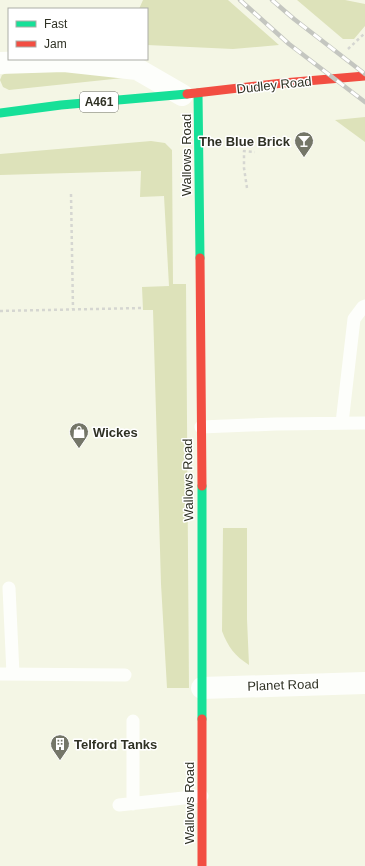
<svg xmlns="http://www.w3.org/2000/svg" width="365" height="866" font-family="Helvetica,sans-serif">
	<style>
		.green { fill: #dde2ba }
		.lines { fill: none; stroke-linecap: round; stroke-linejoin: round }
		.path { stroke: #d5d6d1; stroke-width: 2.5; stroke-dasharray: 3 3; stroke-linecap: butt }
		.lane { stroke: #fdfefb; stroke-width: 13 }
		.street { stroke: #fdfefb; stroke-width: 22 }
		.fast { stroke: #16e098; stroke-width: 9 }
		.jam { stroke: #f24e42; stroke-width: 9 }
		.rail-casing { stroke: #c4c6c0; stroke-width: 4.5 }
		.rail { stroke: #fff; stroke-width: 3; stroke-dasharray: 9; stroke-linecap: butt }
		.labels { text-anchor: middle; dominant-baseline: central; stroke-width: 3; stroke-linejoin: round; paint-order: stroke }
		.shield { fill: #fff; stroke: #6d6f66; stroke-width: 1 }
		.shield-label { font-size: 12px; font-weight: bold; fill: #2f3124 }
		.street-label { font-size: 13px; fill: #2f3124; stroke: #fff }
		.poi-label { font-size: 13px; font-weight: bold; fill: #2f3124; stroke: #fff; text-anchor: start }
	</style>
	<rect width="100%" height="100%" fill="#f4f6e5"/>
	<path class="green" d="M143,0H228L279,45L233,49L147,45V9H139Z
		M297,0H345L365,4V26L354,39H343Z
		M70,68L123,78L9,90L3,87L0,80L2,75L9,72Z
		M365,117V142L335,120Z
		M151,141L165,143L172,150L173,284H186L189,688H167L161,584L153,310H143L142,287L169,286L164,196L140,197L141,171L0,175V154Z
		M223,528H247V619L249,665C235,656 228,647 222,631Z"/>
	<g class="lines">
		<path class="path" d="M348,49L365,33
			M247,188L244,168V151L255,152
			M71,194L73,309
			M0,311L141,308"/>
		<path class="lane" d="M342,423L354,319L363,307L365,306
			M201,427L276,424L365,423
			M9,588L13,674
			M0,674L125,675
			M133,804V721
			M119,805L202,796"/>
		<path class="street" d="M0,63L64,61L137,69L182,95
			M202,688L365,683"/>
		<path class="fast" d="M198,93L200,258
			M0,113L61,105L187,94
			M202,486V719"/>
		<path class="jam" d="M187,94L283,83L365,76
			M200,258L202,486
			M202,719V866"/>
		<defs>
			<path id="rail" d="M240,0L289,44L365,102
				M272,0L294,19L365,74"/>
		</defs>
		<use href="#rail" class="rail-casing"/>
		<use href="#rail" class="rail"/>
	</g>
	<defs>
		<symbol id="bar-pin" viewBox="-11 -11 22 30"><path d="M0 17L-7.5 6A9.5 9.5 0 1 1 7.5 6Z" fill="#747668" stroke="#fff"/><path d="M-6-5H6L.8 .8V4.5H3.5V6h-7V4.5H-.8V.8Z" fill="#fff"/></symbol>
		<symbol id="shop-pin" viewBox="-11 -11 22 30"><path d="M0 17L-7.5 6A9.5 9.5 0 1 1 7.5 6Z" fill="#747668" stroke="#fff"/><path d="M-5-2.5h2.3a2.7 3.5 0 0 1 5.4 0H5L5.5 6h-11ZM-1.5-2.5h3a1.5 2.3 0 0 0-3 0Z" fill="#fff"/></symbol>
		<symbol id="building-pin" viewBox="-11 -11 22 30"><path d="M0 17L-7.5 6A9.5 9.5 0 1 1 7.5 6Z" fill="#747668" stroke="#fff"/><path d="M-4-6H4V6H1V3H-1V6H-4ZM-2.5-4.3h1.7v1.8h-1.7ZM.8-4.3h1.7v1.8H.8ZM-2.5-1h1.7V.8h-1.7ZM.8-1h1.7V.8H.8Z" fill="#fff"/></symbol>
	</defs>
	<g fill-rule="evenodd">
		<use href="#bar-pin" x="293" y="130" width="22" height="30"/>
		<use href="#shop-pin" x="68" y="421" width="22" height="30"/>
		<use href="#building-pin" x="49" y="733" width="22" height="30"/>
	</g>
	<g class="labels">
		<rect class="shield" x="80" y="92" width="38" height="20" rx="3"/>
		<g class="shield-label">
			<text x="99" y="102">A461</text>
		</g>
		<g class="street-label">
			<text transform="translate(274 85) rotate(-6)">Dudley Road</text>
			<text transform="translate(186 155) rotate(-90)">Wallows Road</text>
			<text transform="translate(188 480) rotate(-91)">Wallows Road</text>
			<text transform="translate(283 685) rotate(-2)">Planet Road</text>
			<text transform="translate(189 803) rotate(-90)">Wallows Road</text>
		</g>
		<g class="poi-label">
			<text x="290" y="141" text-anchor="end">The Blue Brick</text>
			<text x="93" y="432">Wickes</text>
			<text x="74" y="744">Telford Tanks</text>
		</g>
	</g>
	<rect x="8" y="8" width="140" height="52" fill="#ffffff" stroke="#acada7"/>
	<rect x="16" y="21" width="20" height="6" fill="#16e098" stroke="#acada7"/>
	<text x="44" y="28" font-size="12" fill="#2f3124">Fast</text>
	<rect x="16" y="41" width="20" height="6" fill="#f24e42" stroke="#acada7"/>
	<text x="44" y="48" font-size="12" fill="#2f3124">Jam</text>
</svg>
